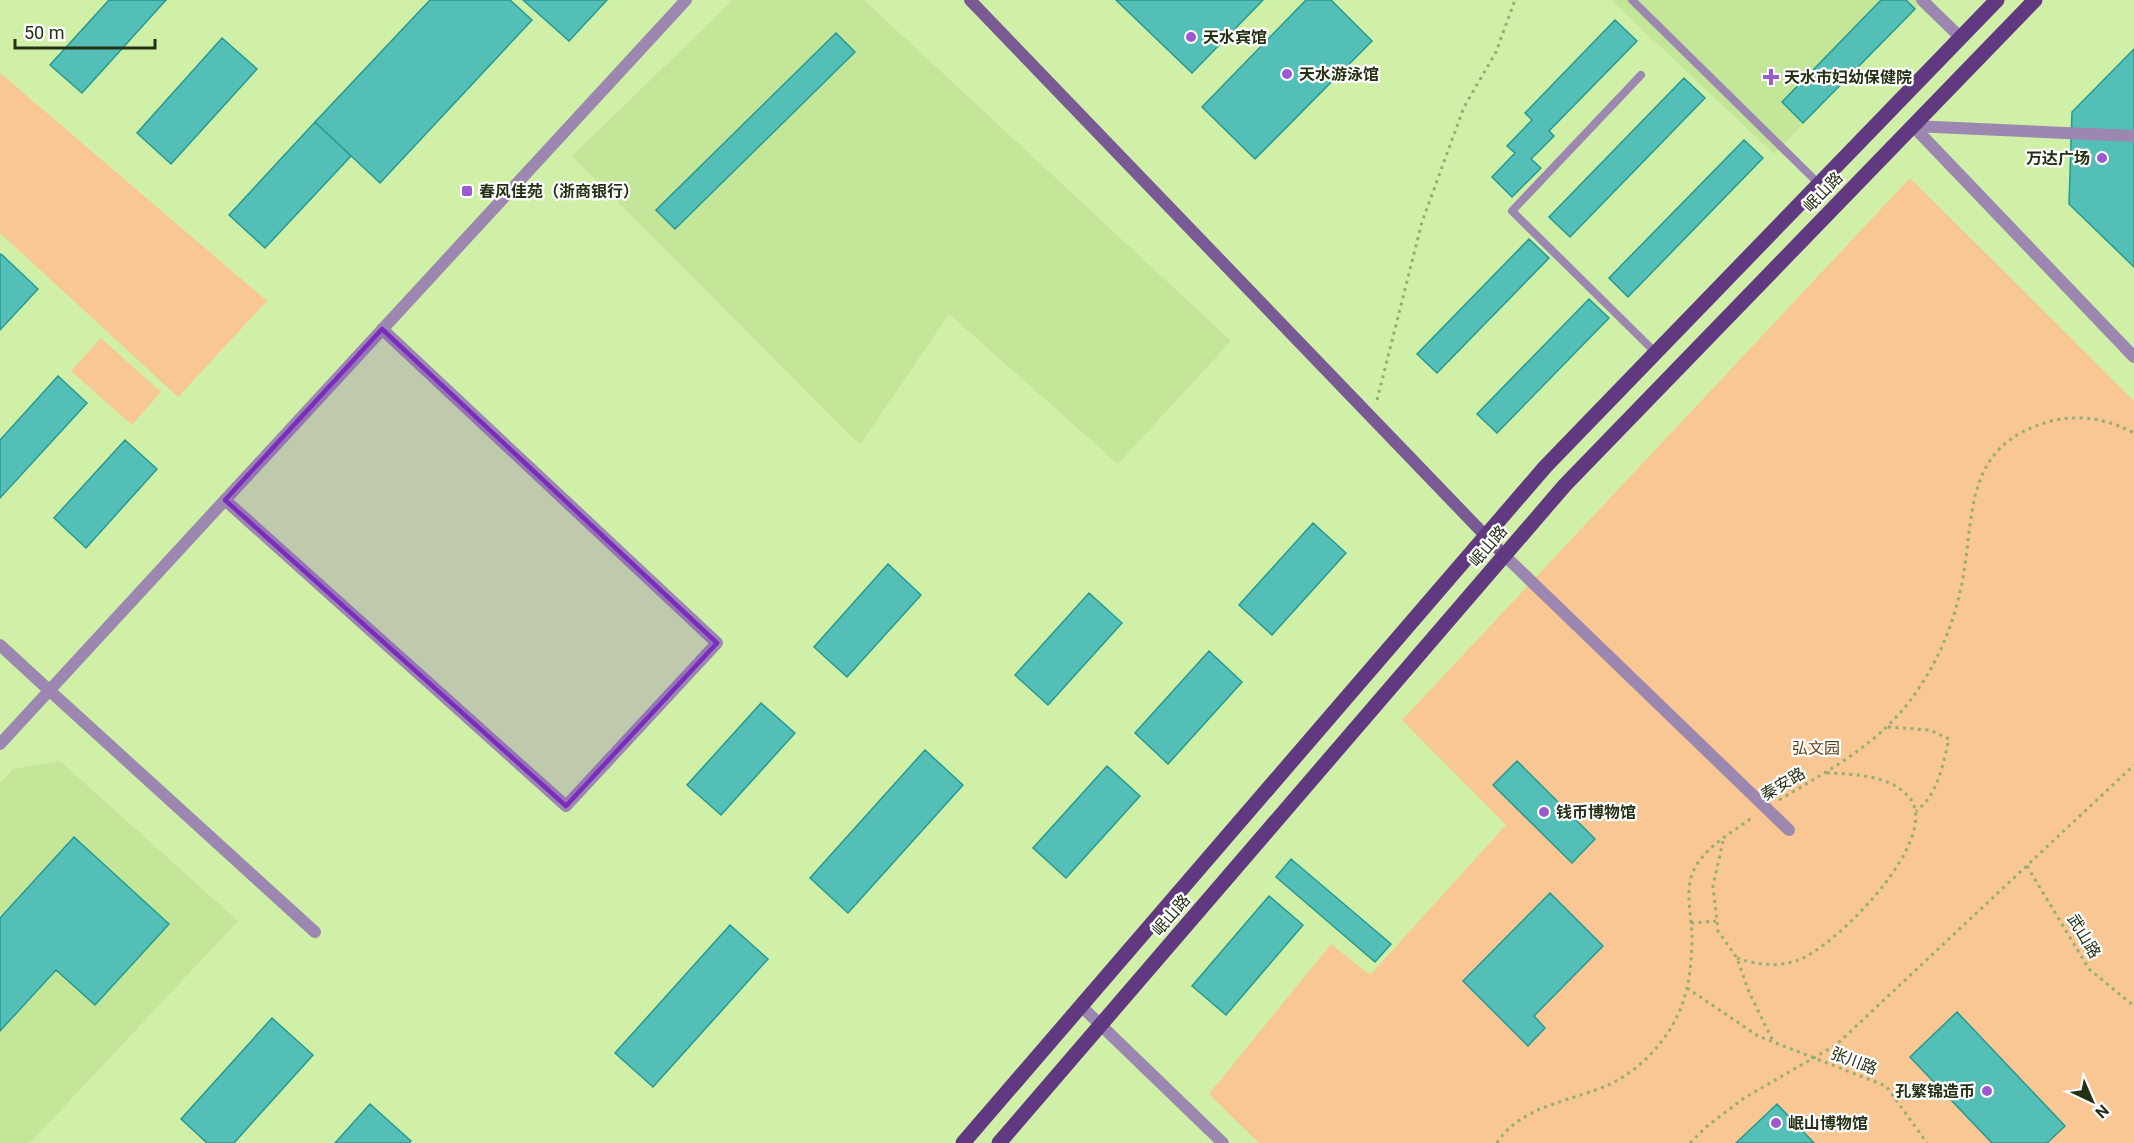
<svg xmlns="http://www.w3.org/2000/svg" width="2134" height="1143" font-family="Roboto,'Noto Sans SC',sans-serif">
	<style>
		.built { fill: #c4e698 }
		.green { fill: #f9c793 }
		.building { fill: #54bfb6; stroke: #269a92; stroke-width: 1.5 }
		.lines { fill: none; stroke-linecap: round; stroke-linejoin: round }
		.path { stroke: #95ae75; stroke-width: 3; stroke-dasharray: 3 4.5; stroke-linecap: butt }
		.service { stroke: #9b87af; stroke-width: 8 }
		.pedestrian { stroke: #9b87af; stroke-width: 12 }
		.minor { stroke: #9b87af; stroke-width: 12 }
		.tertiary { stroke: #9b87af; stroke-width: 12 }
		.secondary { stroke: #795a95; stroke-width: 12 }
		.primary { stroke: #613981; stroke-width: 15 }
		.marked { fill: #7b2cbf; fill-opacity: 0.2; stroke: #7b2cbf; stroke-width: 4.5; stroke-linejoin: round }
		.poi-dot { fill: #9c5ad0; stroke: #fff; stroke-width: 2 }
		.labels { text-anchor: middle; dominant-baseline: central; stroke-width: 4.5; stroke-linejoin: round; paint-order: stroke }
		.poi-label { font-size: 16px; font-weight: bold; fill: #253115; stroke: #fff; text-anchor: start }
		.street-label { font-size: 16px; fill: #253115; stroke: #fff }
		.park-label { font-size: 16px; fill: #61411b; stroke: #fff }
	</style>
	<rect width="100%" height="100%" fill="#d0f0a8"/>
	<path class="built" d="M733,0H864L1231,341L1118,464L949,314L860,445L572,156Z
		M1611,0H1923L1774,154Z
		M60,761L238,921L30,1143H0V783L13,769Z"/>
	<path class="green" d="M0,73L267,301L178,397L0,233Z
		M1910,178L2134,401V1143H1259L1209,1094L1331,944L1370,975L1506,825L1402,720Z
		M101,338L161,392L132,425L71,371Z"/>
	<path class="building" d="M109,0H166L82,93L50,65Z
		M430,0H510L532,20L380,183L315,122Z
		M523,0H607L569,41Z
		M1116,0H1263L1192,73Z
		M1306,0H1331L1372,41L1255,159L1202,107Z
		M1881,0H1906L1915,9L1803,123L1782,102Z
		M1615,20L1637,41L1549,131L1554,136L1531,159L1541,168L1512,197L1492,177L1515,153L1507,146L1532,120L1525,113Z
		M836,33L855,52L675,229L656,210Z
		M222,38L257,69L171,164L137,133Z
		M2134,49V267L2069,204L2072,112Z
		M1684,78L1705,98L1570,237L1549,217Z
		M315,122L351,156L265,248L229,215Z
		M1744,140L1763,158L1628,297L1609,278Z
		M1529,239L1549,258L1437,373L1417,354Z
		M1,254L38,289L0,330V255Z
		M1589,299L1609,318L1497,433L1477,414Z
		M58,376L87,403L0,498V440Z
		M125,440L157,469L86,548L54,518Z
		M1313,523L1346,553L1272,635L1239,605Z
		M888,564L921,595L847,677L814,647Z
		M1089,593L1122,623L1048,705L1015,675Z
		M1209,651L1242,682L1168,764L1135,733Z
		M761,703L795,733L721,815L687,785Z
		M925,750L963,785L848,913L810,878Z
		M1517,761L1595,839L1572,863L1493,785Z
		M1107,766L1140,796L1066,878L1033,848Z
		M74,837L169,924L95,1005L56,970L0,1031V918Z
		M1291,859L1391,944L1375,962L1276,877Z
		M1550,893L1603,946L1534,1016L1545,1028L1528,1046L1463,981Z
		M1269,896L1303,925L1226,1015L1192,986Z
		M730,925L768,959L653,1087L615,1053Z
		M1957,1012L2065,1126L2047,1143H1992L1910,1057Z
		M272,1018L313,1055L234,1143H207L181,1119Z
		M370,1104L411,1141L409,1143H335Z
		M1777,1104L1814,1143H1736Z"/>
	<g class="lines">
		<path class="path" d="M1377,400L1422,222L1464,107L1496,52L1515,0
			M1888,727L1930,730L1949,739C1943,764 1938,795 1916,811
			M1779,800C1836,766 1889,739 1924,680C1942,652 1954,620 1961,588C1976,518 1960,446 2051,421C2080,414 2108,419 2134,433
			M1723,841L1713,886L1718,931L1737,958L1749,992L1773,1041
			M2027,866L2089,969L2134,1006
			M1691,923L1716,921
			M1737,958C1757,965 1776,967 1796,961C1834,949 1944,838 1909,797C1890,775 1853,774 1827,773
			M1687,988L1758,1036L1886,1086L1927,1143
			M1497,1143C1520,1106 1572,1101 1608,1085C1630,1075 1650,1058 1664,1038C1687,1008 1692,972 1692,935C1691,908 1682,883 1700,860C1713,842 1736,830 1753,817
			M1690,1143L1706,1127L1744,1098L1836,1045L2134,765"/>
		<path class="service" d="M1632,0L1819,184
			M1641,75L1512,211L1656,353"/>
		<path class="pedestrian" d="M1913,126L2134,136
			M1504,555L1789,830"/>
		<path class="minor" d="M1922,0L1961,38
			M225,500L566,806L717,643L382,329
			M50,691L315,932"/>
		<path class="tertiary" d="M1913,126L2134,357
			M0,645L50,691
			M0,744L686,0
			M1081,1006L1223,1143"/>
		<path class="secondary" d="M970,0L1504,555"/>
		<path class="primary" d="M963,1143L1545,467L1997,0
			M999,1143L1565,485L2035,0"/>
	</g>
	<path class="marked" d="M382,329L717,643L566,806L225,500Z"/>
	<g class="poi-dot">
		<circle cx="1191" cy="37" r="6"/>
		<circle cx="1287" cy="74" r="6"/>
		<path d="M1768 68h6v6h6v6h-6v6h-6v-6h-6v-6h6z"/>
		<circle cx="2102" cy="158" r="6"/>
		<rect x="461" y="185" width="12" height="12" rx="3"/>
		<circle cx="1544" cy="812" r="6"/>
		<circle cx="1987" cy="1091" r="6"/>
		<circle cx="1776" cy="1123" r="6"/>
	</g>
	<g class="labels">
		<g class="poi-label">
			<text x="1203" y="37">天水宾馆</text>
			<text x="1299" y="74">天水游泳馆</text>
			<text x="1784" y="77">天水市妇幼保健院</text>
			<text x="2090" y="158" text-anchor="end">万达广场</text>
			<text x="479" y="191">春风佳苑（浙商银行）</text>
			<text x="1556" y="812">钱币博物馆</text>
			<text x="1975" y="1091" text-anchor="end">孔繁锦造币</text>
			<text x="1788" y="1123">岷山博物馆</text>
		</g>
		<g class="street-label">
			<text transform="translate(1823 192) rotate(-46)">岷山路</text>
			<text transform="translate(1488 546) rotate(-49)">岷山路</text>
			<text transform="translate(1783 784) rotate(-31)">秦安路</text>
			<text transform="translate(1171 915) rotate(-49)">岷山路</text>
			<text transform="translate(2084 936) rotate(59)">武山路</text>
			<text transform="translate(1854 1061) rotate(21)">张川路</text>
		</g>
		<g class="park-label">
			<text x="1816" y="748">弘文园</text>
		</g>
	</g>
	<g transform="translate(2092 1101) rotate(136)" stroke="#ffffff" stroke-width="4.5" paint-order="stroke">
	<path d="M0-4.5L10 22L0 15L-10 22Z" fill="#253115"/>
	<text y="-9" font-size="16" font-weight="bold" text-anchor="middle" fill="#253115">N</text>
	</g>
	<path d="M15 39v9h140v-9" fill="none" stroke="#253115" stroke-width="3"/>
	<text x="24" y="39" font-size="18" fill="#253115" stroke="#ffffff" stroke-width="4.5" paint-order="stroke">50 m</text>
</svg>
